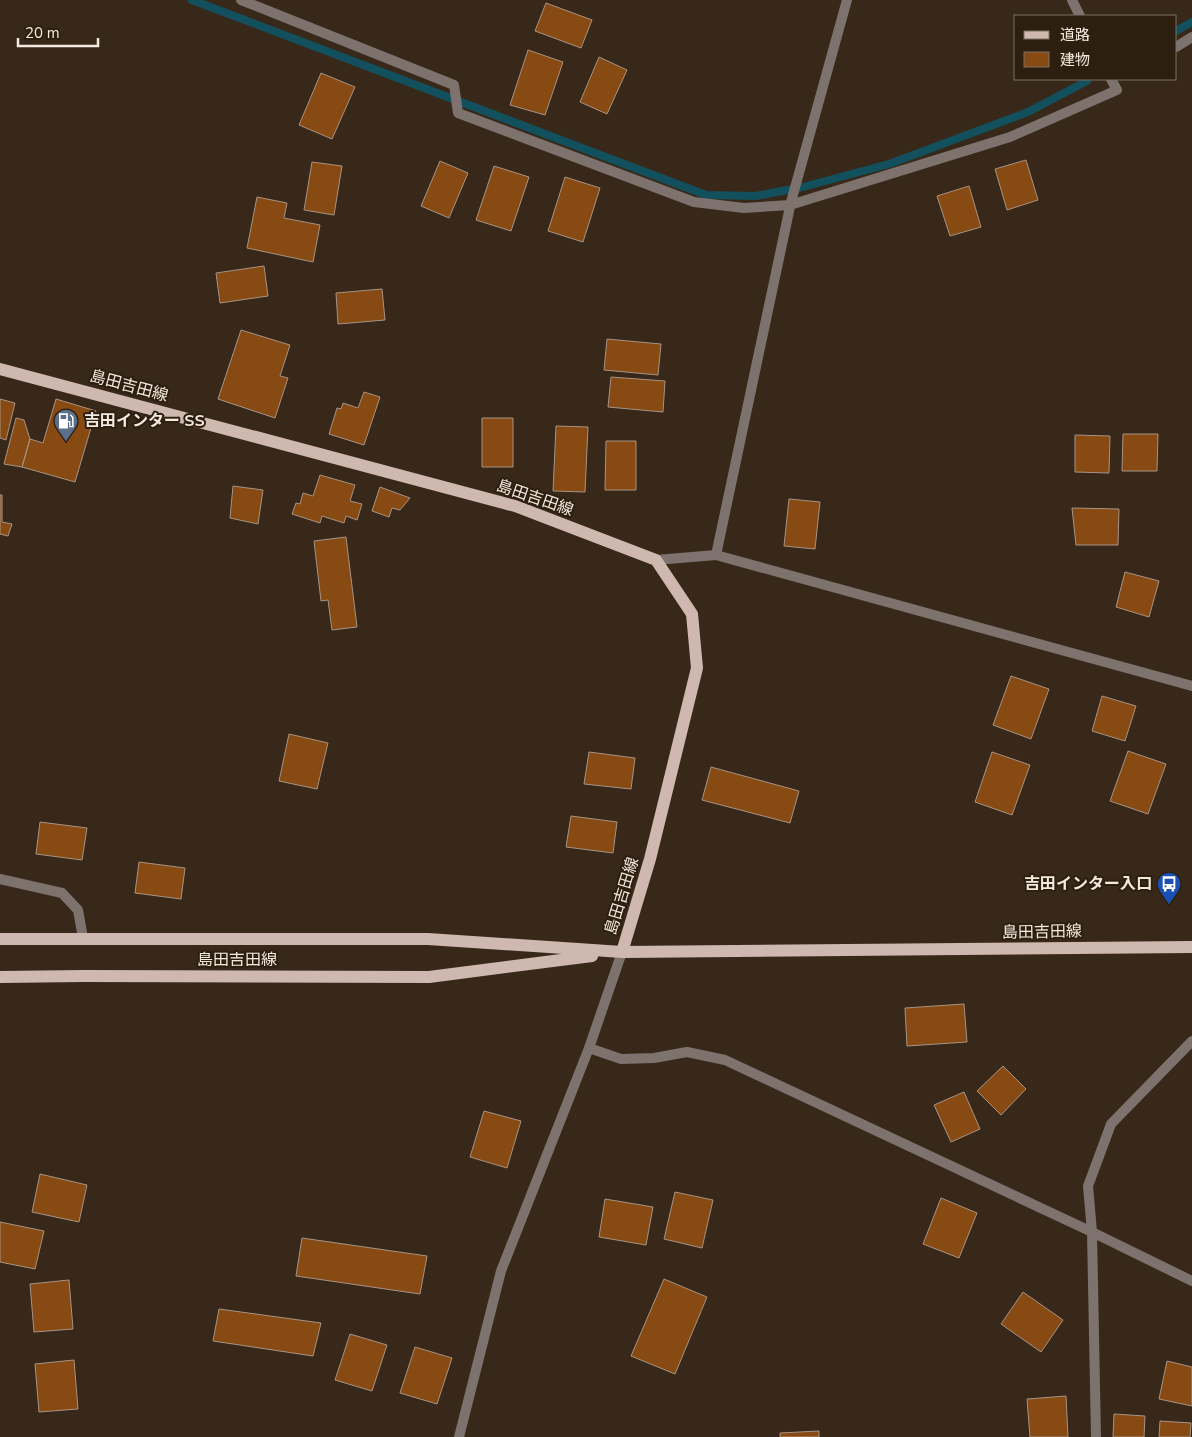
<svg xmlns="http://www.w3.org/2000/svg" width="1192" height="1437" font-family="'Nunito Sans','Noto Sans JP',sans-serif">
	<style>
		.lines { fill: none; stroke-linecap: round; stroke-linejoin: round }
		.stream { stroke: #13505d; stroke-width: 8 }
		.building { fill: #874a12; stroke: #a89384 }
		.street { stroke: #7d726e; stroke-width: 10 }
		.primary { stroke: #cfb8b0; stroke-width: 12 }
		.labels { text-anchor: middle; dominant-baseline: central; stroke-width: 4; stroke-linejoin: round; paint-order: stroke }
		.street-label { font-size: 16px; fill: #f3e9df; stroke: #2d1f10 }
		.poi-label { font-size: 16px; font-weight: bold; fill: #f3e9df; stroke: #2d1f10; text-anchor: start }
	</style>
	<rect width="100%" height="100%" fill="#38281a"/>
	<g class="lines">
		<path class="stream" d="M192,0L706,195L756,196L803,187L889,164L1028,112L1087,81
			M1176,31L1192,22"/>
	</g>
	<path class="building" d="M546,3L592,20L581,48L535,31Z
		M528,50L563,62L545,115L510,105Z
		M599,57L627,70L607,114L580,102Z
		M321,73L355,87L332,139L299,125Z
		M1026,160L1038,200L1007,210L995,169Z
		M440,161L468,173L449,218L421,206Z
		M312,162L342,166L334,215L304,210Z
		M494,166L529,177L511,231L476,220Z
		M565,177L600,188L583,242L548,231Z
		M969,186L981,227L950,236L937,196Z
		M257,197L287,203L284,218L320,225L313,262L247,248Z
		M264,266L268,296L220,303L216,273Z
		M382,289L385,320L338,324L336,293Z
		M241,330L290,345L280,376L288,378L275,418L218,399Z
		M607,339L661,344L658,375L604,370Z
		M611,377L665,381L663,412L608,407Z
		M364,392L380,397L364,445L329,434L337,408L341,409L343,403L358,408Z
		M0,399L15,403L6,440L0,438Z
		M56,399L96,411L75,482L22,467L30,439L43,443Z
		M16,418L24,420L30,439L22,467L4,464Z
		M482,418H513V467H482Z
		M556,426L588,427L585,492L553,491Z
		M1123,434H1158L1157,471H1122Z
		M1075,435L1110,436L1109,473L1075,472Z
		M606,441H636V490H605Z
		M320,475L355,485L350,501L362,504L357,520L346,516L344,523L322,516L320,523L292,514L296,503L300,504L303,493L313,496Z
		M233,486L263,490L258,524L230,518Z
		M380,487L410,498L400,510L392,508L389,517L372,511Z
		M0,495H2V522L12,524L8,536L0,534Z
		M789,499L820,502L815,549L784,546Z
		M1072,508L1119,509L1118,545H1076Z
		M346,537L357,627L332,630L328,600L321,601L314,541Z
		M1125,572L1159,581L1149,617L1116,607Z
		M1011,676L1049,689L1031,739L993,725Z
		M1102,696L1136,706L1125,741L1092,731Z
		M289,734L328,743L317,789L279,781Z
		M1128,751L1166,764L1148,814L1110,801Z
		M589,752L635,758L631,789L584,784Z
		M992,752L1030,765L1012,815L975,802Z
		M711,767L799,791L790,823L702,800Z
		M571,816L617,822L613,853L566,847Z
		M40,822L87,828L82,860L36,854Z
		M139,862L185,868L181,899L135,893Z
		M964,1004L967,1042L907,1046L905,1008Z
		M1003,1066L1026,1089L1001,1115L977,1091Z
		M964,1092L980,1129L951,1142L934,1105Z
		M484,1111L521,1121L507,1168L470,1157Z
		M40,1174L87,1185L79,1222L32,1212Z
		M675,1192L713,1200L702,1248L664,1239Z
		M941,1198L977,1213L959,1258L923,1244Z
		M605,1199L653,1207L646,1245L599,1237Z
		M0,1222L44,1231L35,1269L0,1262Z
		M302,1238L427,1256L420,1294L296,1276Z
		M664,1279L707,1297L675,1374L631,1356Z
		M69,1280L73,1329L34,1332L30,1284Z
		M1023,1292L1063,1320L1041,1352L1001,1324Z
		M219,1309L321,1323L313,1356L213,1341Z
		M350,1334L387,1345L372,1391L335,1380Z
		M415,1347L452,1358L437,1404L400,1393Z
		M74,1360L78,1409L39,1412L35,1364Z
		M1167,1361L1192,1367V1406L1159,1399Z
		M1066,1396L1068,1437H1030L1027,1399Z
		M1114,1414L1145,1416L1144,1437H1113Z
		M1160,1421L1191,1423L1190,1437H1159Z
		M819,1431V1437H780V1433Z"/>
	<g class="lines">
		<path class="street" d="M241,0L454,85L458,113L694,202L744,208L790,205L1010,137L1117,90L1111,79
			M1072,0L1080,16
			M1176,47L1192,37
			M716,555L791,202L847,0
			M656,560L716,555L1192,686
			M0,879L62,893L78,910L83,938
			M589,1048L621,1059L654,1058L687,1052L725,1060L1092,1232L1192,1281
			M459,1437L501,1271L589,1048L622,952
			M1096,1437L1092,1232L1088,1186L1111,1124L1192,1041"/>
		<path class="primary" d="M0,369L515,506L656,560L692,614L697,668L650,859L622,952
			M0,939H428L622,952L1192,947
			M0,977L84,976L429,977L592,956"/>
	</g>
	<defs>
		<symbol id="fuel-pin" viewBox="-11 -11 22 30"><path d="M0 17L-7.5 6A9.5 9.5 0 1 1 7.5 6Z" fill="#5c6f8a" stroke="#2d1f10"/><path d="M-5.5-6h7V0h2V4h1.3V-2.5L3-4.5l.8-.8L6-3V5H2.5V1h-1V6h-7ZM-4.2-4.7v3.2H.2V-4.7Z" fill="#fff"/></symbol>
		<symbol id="bus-pin" viewBox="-11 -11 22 30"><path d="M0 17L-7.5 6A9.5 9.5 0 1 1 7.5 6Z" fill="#1a4fb4" stroke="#2d1f10"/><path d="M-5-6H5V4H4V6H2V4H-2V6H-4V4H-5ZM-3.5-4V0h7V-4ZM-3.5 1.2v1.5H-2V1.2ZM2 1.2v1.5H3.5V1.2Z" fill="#fff"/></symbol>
	</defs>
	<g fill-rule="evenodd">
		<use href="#fuel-pin" x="52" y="407" width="28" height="38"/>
		<use href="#bus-pin" x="1155" y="870" width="28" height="38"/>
	</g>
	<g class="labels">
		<g class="street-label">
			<text transform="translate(129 386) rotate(15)">島田吉田線</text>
			<text transform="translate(535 498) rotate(19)">島田吉田線</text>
			<text transform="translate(622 896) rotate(-73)">島田吉田線</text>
			<text transform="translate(1042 932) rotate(-1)">島田吉田線</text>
			<text x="237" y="960">島田吉田線</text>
		</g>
		<g class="poi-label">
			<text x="84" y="421">吉田インター SS</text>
			<text x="1152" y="884" text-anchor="end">吉田インター入口</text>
		</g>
	</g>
	<rect x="1014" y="15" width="162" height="65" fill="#2d1f10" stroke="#7c7063"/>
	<rect x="1024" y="31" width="25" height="8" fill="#cfb8b0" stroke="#7c7063"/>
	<text x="1060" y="40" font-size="15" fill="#f3e9df">道路</text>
	<rect x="1024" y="52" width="25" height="15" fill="#874a12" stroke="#7c7063"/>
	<text x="1060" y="65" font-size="15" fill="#f3e9df">建物</text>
	<path d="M18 38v8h80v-8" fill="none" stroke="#f3e9df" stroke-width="2.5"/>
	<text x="25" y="38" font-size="15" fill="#f3e9df" stroke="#2d1f10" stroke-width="4" paint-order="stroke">20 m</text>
</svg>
